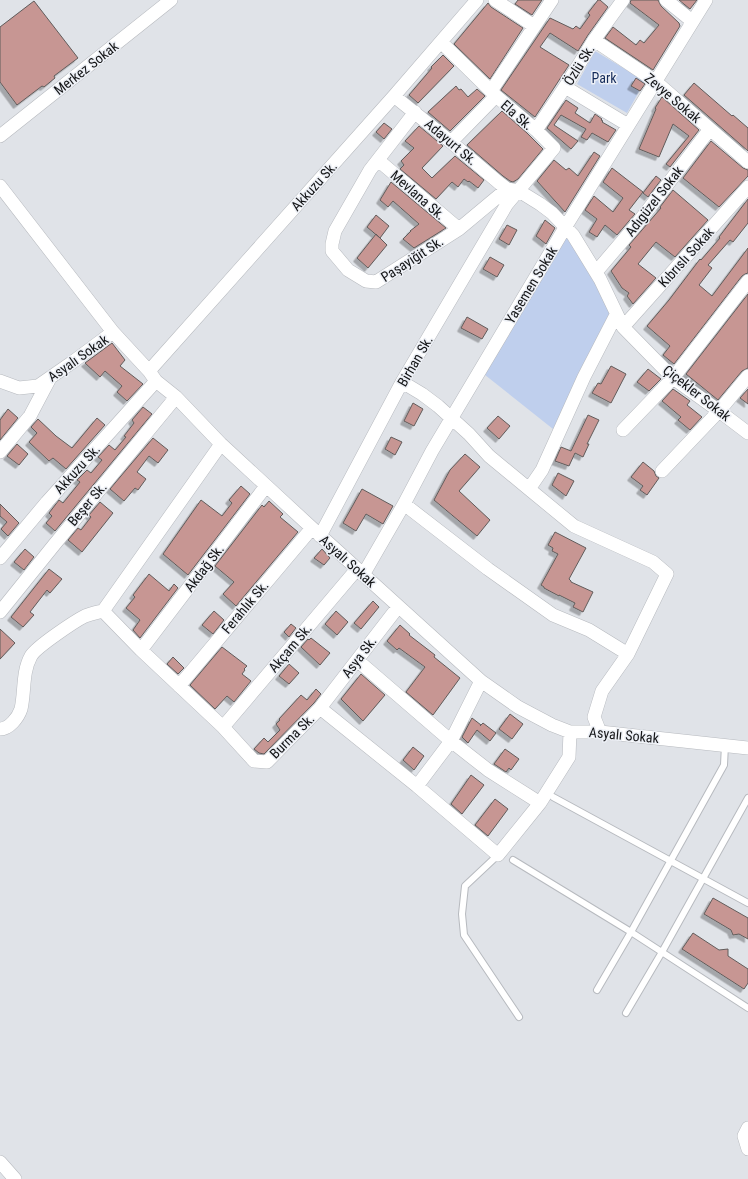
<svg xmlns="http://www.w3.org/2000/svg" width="748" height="1179" font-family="'Roboto Condensed',sans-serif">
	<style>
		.green { fill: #bfcfed }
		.building { fill: #c79693; stroke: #615c5b; filter: url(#shadow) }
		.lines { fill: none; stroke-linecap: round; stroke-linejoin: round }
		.lane-casing { stroke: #b7babf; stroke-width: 8 }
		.street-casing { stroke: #b7babf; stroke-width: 14 }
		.lane { stroke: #fff; stroke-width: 6 }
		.street { stroke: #fff; stroke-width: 13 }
		.labels { text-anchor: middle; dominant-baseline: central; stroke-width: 3; stroke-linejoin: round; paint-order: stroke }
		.street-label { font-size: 14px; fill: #131416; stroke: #edf0f6 }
		.park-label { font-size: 14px; fill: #142b5a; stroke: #edf0f6 }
	</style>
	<defs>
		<filter id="shadow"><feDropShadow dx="-3.5" dy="3.5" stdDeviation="0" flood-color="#0004"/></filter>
	</defs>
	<rect width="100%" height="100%" fill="#e0e3e8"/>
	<path class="green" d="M595,51L645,81L627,113L577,84Z
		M566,226L616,315L553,429L480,371Z"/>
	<path class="building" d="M518,0H542L532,15L515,4Z
		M598,0H600L608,7L588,35L578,51L550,33L540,47L569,65L535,117L501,90L550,18L573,29L576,26L580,29L590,15L588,13Z
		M631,0H658L661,6L679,23L680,26L653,70L605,38L613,27L636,45L640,40L644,43L659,25L630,3Z
		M679,0H697L690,9Z
		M34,1L78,58L54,76L55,78L44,87L42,86L17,105L0,82V27Z
		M488,3L491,7L523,28L490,79L454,44Z
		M443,55L454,66L418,103L409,95L432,68L431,67Z
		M636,78L645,84L640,91L631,86Z
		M694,83L732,116L733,115L748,128V151L684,95Z
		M456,86L459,90L461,89L468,97L477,89L485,96L450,131L428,112Z
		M662,97L699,130L670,167L666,164L689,136L673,124L659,157L639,149L656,109L655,108Z
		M566,100L578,108L575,113L590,123L595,114L602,119L601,120L603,121L602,122L616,130L608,142L592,133L587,140L581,137L586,129L561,115L554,125L578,141L571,149L547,128Z
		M502,111L527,133L543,149L518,179L513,182L510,181L503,176L467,145Z
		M384,123L392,129L384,139L376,132Z
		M419,126L443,146L422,168L432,178L455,156L484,180L478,188L469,181L468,182L464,179L458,187L452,182L436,199L400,169L404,165L401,161L414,148L405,141Z
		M711,141L743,168L748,170V176L719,207L683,178Z
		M594,152L600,156L565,212L537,181L554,160L566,170L569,168L578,176Z
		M612,168L643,192L629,210L635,214L617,235L605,225L597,237L589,232L597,219L585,210L594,196L613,212L623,198L603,182Z
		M656,176L661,180L648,197L643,193Z
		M391,182L446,228L414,248L403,239L411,231H410L419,224L393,201L388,207L380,200Z
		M673,190L708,220L675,257L656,242L638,264L656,278L633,304L627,296L629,293L622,288L611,271L631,247L629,245L661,208L660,207Z
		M748,199V223L733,242L730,240L708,265L712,268L699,285L712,296L748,248V273L745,274L742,276L674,364L663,355L670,346L647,326L669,300L700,259L701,260L720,238L719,237Z
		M376,215L389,226L380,238L367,227Z
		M545,220L555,228L546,244L536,236Z
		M507,225L517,230L509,245L499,239Z
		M376,234L387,245L368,268L357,258Z
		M490,257L504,265L497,277L483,269Z
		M748,294V368L742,371L718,400L686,374Z
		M467,317L488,329L482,339L461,328Z
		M112,343L125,360L120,366L143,384L127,401L117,392L122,386L105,371L100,377L85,363Z
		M611,366L626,374L611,403L592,393L598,383L601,384Z
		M648,369L661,379L649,391L637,382Z
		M673,389L690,401L687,405L702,417L690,430L678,420L681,417L662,401Z
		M748,389V404L740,398Z
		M413,403L423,409L414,426L404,421Z
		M143,407L152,414L55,531L46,523L52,516L49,513L59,500L63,503L80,482L77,480L87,470L91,473L102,460L98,457L109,445L115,450L126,437L124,436L134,423L132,420Z
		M8,409L18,418L0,440V420Z
		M588,415L599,420L587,444H589L583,457L575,453L569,466L555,461L561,447L571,451Z
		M498,416L510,426L499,439L487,428Z
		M97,418L105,425L66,469L53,458L49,461L29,442L37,433L31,427L38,419L56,436L72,448Z
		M391,437L402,442L395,455L385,449Z
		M153,438L168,450L158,463L149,456L137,472L146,479L138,490L135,488L124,501L110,489Z
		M17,444L28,454L19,465L7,456Z
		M465,454L480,467L459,491L490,520L477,536L434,500L450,470Z
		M643,462L654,471L656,476L659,478L647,495L640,490L643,486L631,477Z
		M558,473L574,481L566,496L552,485Z
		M241,486L250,494L188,575L163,554L201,500L222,516L232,503L229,500Z
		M362,489L393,506L383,524L366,514L356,531L343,523Z
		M269,501L283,514L280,517L298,532L236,606L223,594L234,582L215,566L262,505L264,507Z
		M100,502L113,513L82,552L68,540L78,528L81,530L91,517L89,515Z
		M0,504L19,523L8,536L1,529L7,522L0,516Z
		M555,532L586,548L569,579L571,581V582L593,592L583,612L573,607L575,603L559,595V596L544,588V587L541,585L558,554L552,551L553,548L548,545Z
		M25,549L34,557L24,570L14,562Z
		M322,549L330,558L324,565L314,558Z
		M49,569L62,579L50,593L47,590L30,612L34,615L23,627L11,617Z
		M149,574L169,591L174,584L178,588L140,638L133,630L140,620L126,608L135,597L133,595Z
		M373,601L379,607L361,629L354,623Z
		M214,611L224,620L213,634L202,625Z
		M336,611L348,622L337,635L325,624Z
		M291,624L296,628L289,637L284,632Z
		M400,625L410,634L409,635L435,655L434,657L460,678L433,715L406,692L425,667L399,648L397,650L387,641Z
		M0,629L15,643L0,659Z
		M311,638L330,653L320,665L301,647L308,639L309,640Z
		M222,647L247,666L244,669L245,670L242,674L251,681L234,702L227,696L215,709L190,685Z
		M173,657L184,668L178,674L167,664Z
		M289,664L299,673L289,684L279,676Z
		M361,674L385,695L363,721L341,699Z
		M316,689L321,694L314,703L264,754L259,753L254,749L264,738L268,742L280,730L276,724L280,720L279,719L301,695L307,700Z
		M510,714L523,724L512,739L499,729Z
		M472,718L481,725L480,726L483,723L496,733L490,741L477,730L468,743L462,737Z
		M413,747L424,756L414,770L403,760Z
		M505,749L519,759L511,770L509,768L506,772L494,764Z
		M471,775L484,785L462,814L451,804Z
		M495,799L508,809L488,836L475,825Z
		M713,898L748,918V939L739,934L733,935L731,930L704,914Z
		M693,933L719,950L728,949V956L748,969V983L744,989L682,949Z"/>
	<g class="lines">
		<defs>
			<path id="lane" d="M553,797L748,903
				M498,855L465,886L462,914L464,935L519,1017
				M513,860L631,932L748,1008
				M597,990L631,932L724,765L725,745
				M626,1013L662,952L748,798"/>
			<path id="street" d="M495,0L534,26
				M666,0L692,21
				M594,40L655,81L748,162
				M565,87L628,125
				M491,91L552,0
				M394,96L451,142L498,182L507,189L519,191L540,204L552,213L573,235L600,279L623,327L673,378L719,411L748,433
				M415,112L391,143L370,170L335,231L332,244V251L348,270L366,281L376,282L459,229L507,189
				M536,130L565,87L594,40L623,0
				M0,136L171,0
				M451,142L496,96
				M378,160L459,229
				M0,186L113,332L149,371L156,381L176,397L221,444L312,528L481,681L518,707L552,725L570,732H600L748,748
				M596,272L637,224L710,129
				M623,327L748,187
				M149,371L394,96L477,0
				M0,381L19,388L38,386L74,361L113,332
				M402,382L422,394L438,406L469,434L489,456L529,489L542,470L584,377L616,315
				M623,430L673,378L748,281
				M221,444L103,611L141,650L223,727L254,761L267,762L320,708L417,786L498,855L540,803L569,757L570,732
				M0,452L30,416L49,380
				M662,471L719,411L748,376
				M529,489L574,526L653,562L667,574L628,654L602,691L594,717L600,732
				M404,504L488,569L553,615L589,630L628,654
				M320,536L402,382L507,204L554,148L536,130L496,96L441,42
				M0,558L47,502L156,381
				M363,575L404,504L432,451L566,226L706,0
				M0,612L54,545L176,397
				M141,650L266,486
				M357,660L451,741L488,770L540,803
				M179,686L312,528
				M320,708L398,607
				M223,727L357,569
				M0,729C9,729 18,718 21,709C25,692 22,672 31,656C36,647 75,621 85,616C91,614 97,612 103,611
				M417,786L451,741L481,681
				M748,1128L744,1136L748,1149
				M0,1162L15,1179"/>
		</defs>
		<use href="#lane" class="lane-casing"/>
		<use href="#street" class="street-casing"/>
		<use href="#lane" class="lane"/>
		<use href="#street" class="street"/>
	</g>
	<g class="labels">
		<g class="street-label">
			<text transform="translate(579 65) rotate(-58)">Özlü Sk.</text>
			<text transform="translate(86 68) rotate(-38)">Merkez Sokak</text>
			<text transform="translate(673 98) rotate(40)">Zevye Sokak</text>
			<text transform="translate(517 115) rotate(41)">Ela Sk.</text>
			<text transform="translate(451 142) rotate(40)">Adayurt Sk.</text>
			<text transform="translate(314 186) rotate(-48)">Akkuzu Sk.</text>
			<text transform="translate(418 195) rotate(41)">Mevlana Sk.</text>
			<text transform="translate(654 201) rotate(-52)">Adıgüzel Sokak</text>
			<text transform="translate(686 257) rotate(-48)">Kıbrıslı Sokak</text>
			<text transform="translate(412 259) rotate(-33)">Paşayiğit Sk.</text>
			<text transform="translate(531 285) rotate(-59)">Yasemen Sokak</text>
			<text transform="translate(78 358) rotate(-35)">Asyalı Sokak</text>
			<text transform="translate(415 361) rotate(-60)">Birhan Sk.</text>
			<text transform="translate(697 393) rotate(38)">Çiçekler Sokak</text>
			<text transform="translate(77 469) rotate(-48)">Akkuzu Sk.</text>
			<text transform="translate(87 504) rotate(-50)">Beşer Sk.</text>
			<text transform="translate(348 561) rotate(42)">Asyalı Sokak</text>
			<text transform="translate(204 568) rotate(-53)">Akdağ Sk.</text>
			<text transform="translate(245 607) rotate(-50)">Ferahlık Sk.</text>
			<text transform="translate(290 648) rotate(-50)">Akçam Sk.</text>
			<text transform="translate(359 657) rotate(-53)">Asya Sk.</text>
			<text transform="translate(624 735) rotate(5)">Asyalı Sokak</text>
			<text transform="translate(292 736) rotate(-45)">Burma Sk.</text>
		</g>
		<g class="park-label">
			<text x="604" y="78">Park</text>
		</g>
	</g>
</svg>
